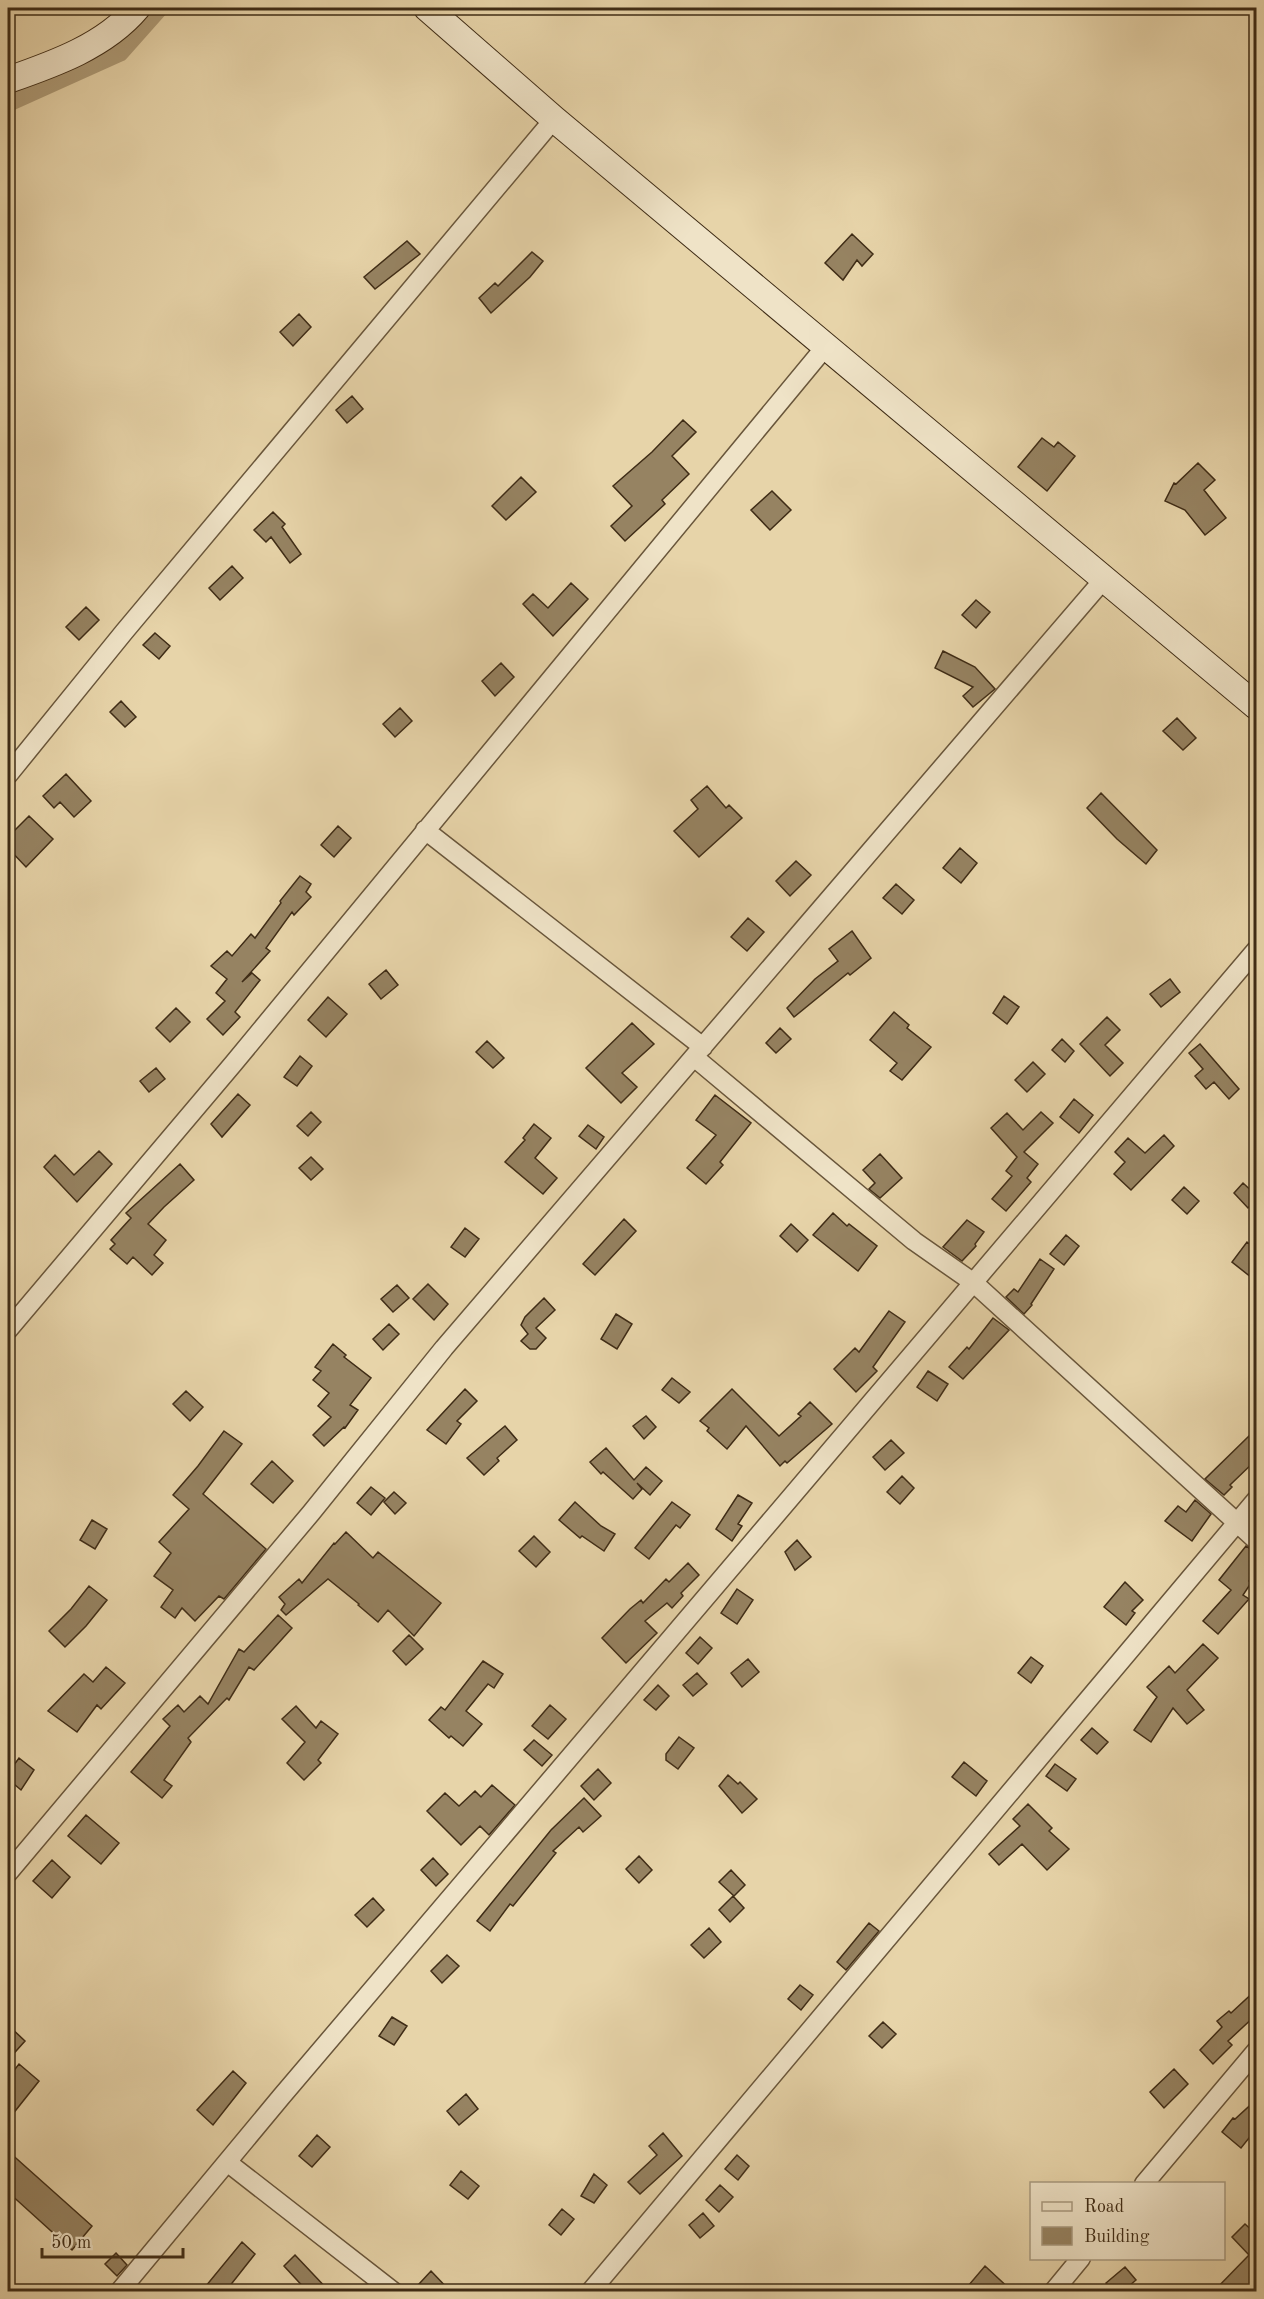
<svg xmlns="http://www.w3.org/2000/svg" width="1264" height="2299" font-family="'Old Standard TT',serif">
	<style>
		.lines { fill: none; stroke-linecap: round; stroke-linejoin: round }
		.canal { stroke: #ae9b77; stroke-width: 20 }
		.building { fill: #968362; stroke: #3f2c16; stroke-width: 1.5 }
		.street-casing { stroke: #69563b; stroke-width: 21 }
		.secondary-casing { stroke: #3f2c16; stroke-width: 28 }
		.street { stroke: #efe3c7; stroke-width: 18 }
		.secondary { stroke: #efe3c7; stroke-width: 26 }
	</style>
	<rect width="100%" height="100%" fill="#e7d4a9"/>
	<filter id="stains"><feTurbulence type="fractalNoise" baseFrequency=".00333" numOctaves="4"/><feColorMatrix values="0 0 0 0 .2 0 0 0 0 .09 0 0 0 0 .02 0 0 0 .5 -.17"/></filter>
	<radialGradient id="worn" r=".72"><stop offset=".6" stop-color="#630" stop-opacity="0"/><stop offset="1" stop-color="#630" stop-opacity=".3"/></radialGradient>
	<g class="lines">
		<path class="canal" d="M8,102L119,52L158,8"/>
	</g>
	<path class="building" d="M852,234L873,254L862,266L857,260L843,280L825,263Z
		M407,241L420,254L375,289L364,277Z
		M532,252L543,261L530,277L491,313L479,298L495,283L498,286Z
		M299,314L311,327L293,346L280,332Z
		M352,396L363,409L347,423L336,410Z
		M683,420L696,432L672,456L689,474L662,500L665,504L625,541L611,526L632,506L613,486L652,452Z
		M1042,438L1054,447L1058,442L1075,456L1047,491L1018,467Z
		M1198,463L1215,480L1204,490L1226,518L1205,535L1185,510L1165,501L1174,483L1176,484Z
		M521,477L536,492L506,520L492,506Z
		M772,491L791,510L770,530L751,510Z
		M273,512L285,524L282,527L301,554L290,563L271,537L266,542L254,530Z
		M232,566L243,578L220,600L209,588Z
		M571,583L588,599L553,636L523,604L533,594L548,608Z
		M976,600L990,612L976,628L962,615Z
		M86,607L99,620L79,640L66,627Z
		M155,633L170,646L159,659L143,645Z
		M943,651L975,667L995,689L973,707L963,696L973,687L935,668Z
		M501,663L514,677L495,696L482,681Z
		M121,701L136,717L125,727L110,712Z
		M400,708L412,721L395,737L383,724Z
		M1177,718L1196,738L1183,750L1163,731Z
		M66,774L91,801L74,817L60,802L54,808L43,796Z
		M707,786L726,808L729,805L742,818L699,857L674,831L698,809L691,800Z
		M1101,793L1157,850L1146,864L1117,839L1087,808Z
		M29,816L53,839L26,867L8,848V837Z
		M338,826L351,838L334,857L321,845Z
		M960,848L977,863L961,883L943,868Z
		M796,861L811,875L790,896L776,881Z
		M300,876L311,884L306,892L311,897L294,915L292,912L266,948L270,951L242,982L252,973L260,980L235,1012L240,1017L223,1035L207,1019L225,1001L216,993L227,979L211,966L227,951L232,956L251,934L255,938L281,903L280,901Z
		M896,884L914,900L902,914L883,898Z
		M748,918L764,932L747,951L731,937Z
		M852,931L871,958L850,975L848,973L794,1017L787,1008L815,979L838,961L829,949Z
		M386,970L398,985L381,999L369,984Z
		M1170,979L1180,992L1161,1007L1150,994Z
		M1004,996L1019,1007L1007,1024L993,1013Z
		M328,997L347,1014L326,1037L308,1020Z
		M176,1008L190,1022L170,1042L156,1028Z
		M894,1012L909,1025L907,1028L931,1047L902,1080L890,1071L897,1063L870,1040Z
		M1107,1017L1120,1030L1105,1045L1123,1063L1110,1076L1080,1044Z
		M632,1023L654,1044L622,1073L637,1087L621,1103L586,1068Z
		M780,1028L791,1039L776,1053L766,1043Z
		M1062,1039L1074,1051L1065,1062L1052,1050Z
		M487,1041L504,1058L493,1068L476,1052Z
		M1200,1044L1239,1089L1229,1099L1214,1082L1206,1089L1195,1076L1203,1069L1189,1053Z
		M300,1056L312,1066L297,1086L284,1077Z
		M1033,1062L1045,1074L1027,1092L1015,1080Z
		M156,1068L165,1079L149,1092L140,1081Z
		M238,1094L250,1105L222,1137L211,1124Z
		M715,1095L751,1123L720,1162L723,1165L706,1184L687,1168L716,1135L696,1120Z
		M1074,1099L1093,1115L1079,1133L1060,1117Z
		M311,1112L321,1122L308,1136L297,1126Z
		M1041,1112L1053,1123L1024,1152L1038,1164L1027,1178L1031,1182L1006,1211L992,1199L1012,1176L1006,1171L1017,1157L991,1128L1007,1113L1023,1130Z
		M534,1124L551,1138L535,1158L557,1178L543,1194L505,1162L525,1140L523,1138Z
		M588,1125L604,1137L596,1149L579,1136Z
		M1164,1135L1174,1146L1131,1190L1114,1174L1125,1162L1115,1152L1128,1138L1145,1153Z
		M99,1151L112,1164L77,1202L44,1167L55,1155L74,1175Z
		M880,1154L902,1178L880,1198L869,1189L875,1183L863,1170Z
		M311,1157L323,1169L311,1180L299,1168Z
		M180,1164L194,1180L164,1207L148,1224L166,1240L154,1255L163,1263L152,1275L133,1257L127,1264L110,1249L115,1244L111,1240L131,1218L126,1213Z
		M1243,1183L1257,1196V1199L1248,1208L1234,1193Z
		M1184,1187L1199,1201L1187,1214L1172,1200Z
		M833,1213L847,1226L849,1224L877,1246L858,1271L813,1235Z
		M624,1219L636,1231L595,1275L583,1264Z
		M967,1220L984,1232L975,1244L976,1246L962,1261L943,1247Z
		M791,1224L808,1240L797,1252L780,1236Z
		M465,1228L479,1239L465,1257L451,1247Z
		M1066,1235L1079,1246L1064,1265L1050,1254Z
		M1247,1242L1257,1250V1282L1232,1262Z
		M1040,1259L1054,1269L1031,1304L1032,1305L1024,1314L1006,1297L1014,1289L1018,1292Z
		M428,1284L448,1304L434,1320L413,1299Z
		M397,1285L409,1298L393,1312L381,1299Z
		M544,1298L555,1310L536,1328L546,1338L536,1349H530L521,1341L528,1334L521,1325L525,1317Z
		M889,1311L905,1322L873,1367L877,1371L856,1392L834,1369L855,1348L859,1352Z
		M616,1314L632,1324L617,1349L601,1339Z
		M993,1318L1009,1330L963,1379L949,1367L967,1347L969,1349Z
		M389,1324L399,1334L383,1350L373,1339Z
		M333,1344L346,1355L344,1357L371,1378L350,1405L358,1410L345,1428L344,1427L324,1446L313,1435L331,1417L318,1406L329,1393L313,1380L321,1371L315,1367Z
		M928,1371L948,1384L937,1401L917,1387Z
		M672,1378L690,1392L679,1403L662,1390Z
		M465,1389L477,1401L457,1421L461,1424L446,1444L427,1430Z
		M732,1389L779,1436L801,1416L798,1414L810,1402L832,1424L787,1463L785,1461L780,1466L746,1426L727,1449L707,1431L709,1428L700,1421Z
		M186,1391L203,1407L190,1421L173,1404Z
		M646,1416L656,1427L644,1439L633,1426Z
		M505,1426L517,1440L497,1458L499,1461L484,1475L467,1458Z
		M224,1431L242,1444L203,1494L266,1549L224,1599L219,1596L195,1621L182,1608L175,1618L161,1607L173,1590L154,1576L171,1553L159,1542L189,1509L173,1495L198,1466Z
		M1249,1436L1257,1443V1459L1230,1485L1232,1487L1224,1495L1205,1479Z
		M891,1440L904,1453L885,1470L873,1457Z
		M606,1448L634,1480L646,1467L662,1481L650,1495L637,1483L642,1489L633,1499L603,1472L601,1474L590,1462Z
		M272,1461L293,1481L273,1503L251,1484Z
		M902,1476L914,1488L900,1504L887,1492Z
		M371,1487L385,1498L371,1515L357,1503Z
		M394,1492L406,1503L395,1514L384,1502Z
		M738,1495L752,1503L738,1524L742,1526L732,1541L716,1529Z
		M1195,1500L1211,1514L1192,1541L1165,1521L1178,1506L1186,1512Z
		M575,1502L601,1526L615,1534L604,1551L582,1536L580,1538L559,1520Z
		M672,1502L690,1515L680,1528L676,1525L649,1559L635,1548Z
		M92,1520L107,1529L95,1549L80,1540Z
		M346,1532L373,1558L378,1552L441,1603L414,1636L388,1610L378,1622L358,1605L359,1604L328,1579L286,1615L281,1610L285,1604L279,1597L299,1579L302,1583L334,1543L335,1544Z
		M534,1536L550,1552L536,1567L519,1551Z
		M797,1540L811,1557L795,1570L785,1552Z
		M1246,1546L1257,1553V1570L1249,1581L1251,1583L1243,1595L1249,1599L1218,1634L1203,1621L1231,1590L1219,1580Z
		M688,1563L699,1575L681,1593L683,1596L672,1608L667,1603L645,1621L657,1633L626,1663L602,1638L630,1609L641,1600L643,1603L666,1579L669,1582Z
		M1125,1582L1143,1600L1132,1611L1135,1613L1126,1625L1104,1607Z
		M89,1586L107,1600L86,1626L65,1647L49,1631L71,1609Z
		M737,1589L753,1600L737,1624L721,1613Z
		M278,1615L292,1628L254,1670L249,1667L229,1700L227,1698L188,1738L191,1742L164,1780L172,1786L162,1798L131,1772L170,1726L163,1719L178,1705L184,1712L200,1696L208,1704L239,1649L244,1652Z
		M409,1635L423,1649L406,1665L393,1651Z
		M700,1637L712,1648L698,1664L686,1653Z
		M1203,1644L1218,1658L1187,1690L1204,1710L1187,1724L1173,1708L1151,1742L1134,1730L1157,1697L1147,1687L1169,1666L1175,1673Z
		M1031,1657L1043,1666L1031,1683L1018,1673Z
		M748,1659L759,1672L742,1687L731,1673Z
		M483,1661L503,1674L494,1688L488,1684L466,1711L482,1724L463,1746L451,1736L449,1738L429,1720L441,1707L445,1710Z
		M106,1667L125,1683L101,1709L97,1705L77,1732L48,1711L84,1674L93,1682Z
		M697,1673L707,1684L693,1696L683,1685Z
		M658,1685L669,1696L656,1710L644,1700Z
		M550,1705L566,1719L548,1739L532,1726Z
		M296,1706L316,1728L321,1721L338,1734L318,1760L321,1763L304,1780L287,1763L305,1742L282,1719Z
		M1092,1728L1108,1742L1097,1754L1081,1740Z
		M679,1737L694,1748L678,1769L666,1760V1754Z
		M534,1740L552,1755L542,1766L524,1750Z
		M19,1758L34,1770L21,1790L8,1779V1773Z
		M964,1762L987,1781L976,1796L952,1777Z
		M1055,1764L1076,1779L1067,1791L1046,1776Z
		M598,1769L611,1783L594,1800L581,1786Z
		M728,1775L738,1784L740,1782L757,1799L742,1813L719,1786Z
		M492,1785L515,1805L489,1835L480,1826L461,1845L427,1811L445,1793L459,1806L475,1791L481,1797Z
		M584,1798L601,1816L583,1832L579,1827L553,1851L556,1853L513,1906L510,1904L490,1931L477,1921L551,1830Z
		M1028,1804L1052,1828L1049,1831L1069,1849L1047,1870L1022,1844L999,1865L989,1854L1020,1826L1013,1819Z
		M86,1815L119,1843L101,1864L68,1836Z
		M639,1856L652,1870L639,1883L626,1869Z
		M433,1858L448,1874L436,1886L421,1870Z
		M52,1860L70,1877L52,1898L33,1881Z
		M731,1870L745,1885L734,1896L719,1882Z
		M733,1896L744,1908L730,1922L719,1910Z
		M373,1898L384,1910L367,1927L355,1915Z
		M869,1923L879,1931L846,1970L837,1962Z
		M709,1928L721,1942L704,1958L691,1945Z
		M447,1955L459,1966L442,1983L431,1971Z
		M800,1985L813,1995L801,2010L788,1999Z
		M1257,1989V2014L1228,2041L1232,2045L1213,2064L1200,2050L1222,2027L1217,2021L1229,2011L1231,2013Z
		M392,2017L407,2026L394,2045L379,2036Z
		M883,2022L896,2034L882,2048L869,2036Z
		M8,2025L25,2041L8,2060Z
		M19,2064L39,2081L8,2120V2078Z
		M1174,2069L1188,2084L1164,2108L1150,2092Z
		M233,2071L246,2083L213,2125L197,2110Z
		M466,2094L478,2109L459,2125L447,2111Z
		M1257,2099V2128L1241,2148L1222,2132L1233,2118L1235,2119Z
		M663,2133L682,2156L640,2194L628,2182L657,2155L649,2146Z
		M317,2135L330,2147L312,2167L299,2156Z
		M8,2151L92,2226L72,2250L8,2192Z
		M737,2155L749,2166L738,2180L725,2169Z
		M461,2171L479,2186L468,2199L450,2185Z
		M594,2174L607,2185L594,2203L581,2196Z
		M720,2185L733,2197L719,2212L706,2200Z
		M562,2209L574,2219L561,2235L549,2225Z
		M703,2213L714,2226L700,2238L689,2225Z
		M1245,2224L1257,2235V2292H1213L1249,2255L1232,2237Z
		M242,2242L255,2254L225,2292H201Z
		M116,2253L127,2265L117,2276L105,2264Z
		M295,2255L330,2292H308L284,2266Z
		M985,2266L1013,2292H963Z
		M1125,2267L1136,2280L1122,2292H1114L1106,2283Z
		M431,2271L451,2292H427L419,2284Z"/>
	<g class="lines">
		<defs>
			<path id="street" d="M8,775L124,632L554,119
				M425,830L703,1047
				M694,1057L914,1241L974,1283L1256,1540
				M8,1330L233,1064L826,346
				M8,1873L311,1513L444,1348L1104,579
				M227,2162L394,2292
				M1144,2184L1256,2051
				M119,2292L281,2097L1256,950
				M590,2292L1256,1500
				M1053,2292L1081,2258"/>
			<path id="secondary" d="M427,8L554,119L1256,706
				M8,80C54,64 105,46 137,8"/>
		</defs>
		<use href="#street" class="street-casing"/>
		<use href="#secondary" class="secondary-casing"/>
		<use href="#street" class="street"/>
		<use href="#secondary" class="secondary"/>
	</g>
	<rect width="1264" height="2299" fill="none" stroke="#e7d4a9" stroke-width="30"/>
	<rect x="9" y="9" width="1246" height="2281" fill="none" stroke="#3f2c16" stroke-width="3"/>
	<rect x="15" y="15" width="1234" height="2269" fill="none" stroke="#3f2c16" stroke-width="1.5"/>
	<rect x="1030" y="2182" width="195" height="78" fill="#efe3c7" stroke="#a99a80" stroke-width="1.5"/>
	<rect x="1042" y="2202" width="30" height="9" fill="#efe3c7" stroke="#a99a80" stroke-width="1.5"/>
	<text x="1084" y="2212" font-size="18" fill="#3f2c16">Road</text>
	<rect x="1042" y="2227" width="30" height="18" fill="#968362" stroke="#a99a80" stroke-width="1.5"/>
	<text x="1084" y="2242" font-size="18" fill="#3f2c16">Building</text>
	<path d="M42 2248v9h141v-9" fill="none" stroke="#3f2c16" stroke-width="3"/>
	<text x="51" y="2248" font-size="18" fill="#3f2c16" stroke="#efe3c7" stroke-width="4.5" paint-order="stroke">50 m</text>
	<rect width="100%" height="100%" filter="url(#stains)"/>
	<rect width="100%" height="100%" fill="url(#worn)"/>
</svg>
